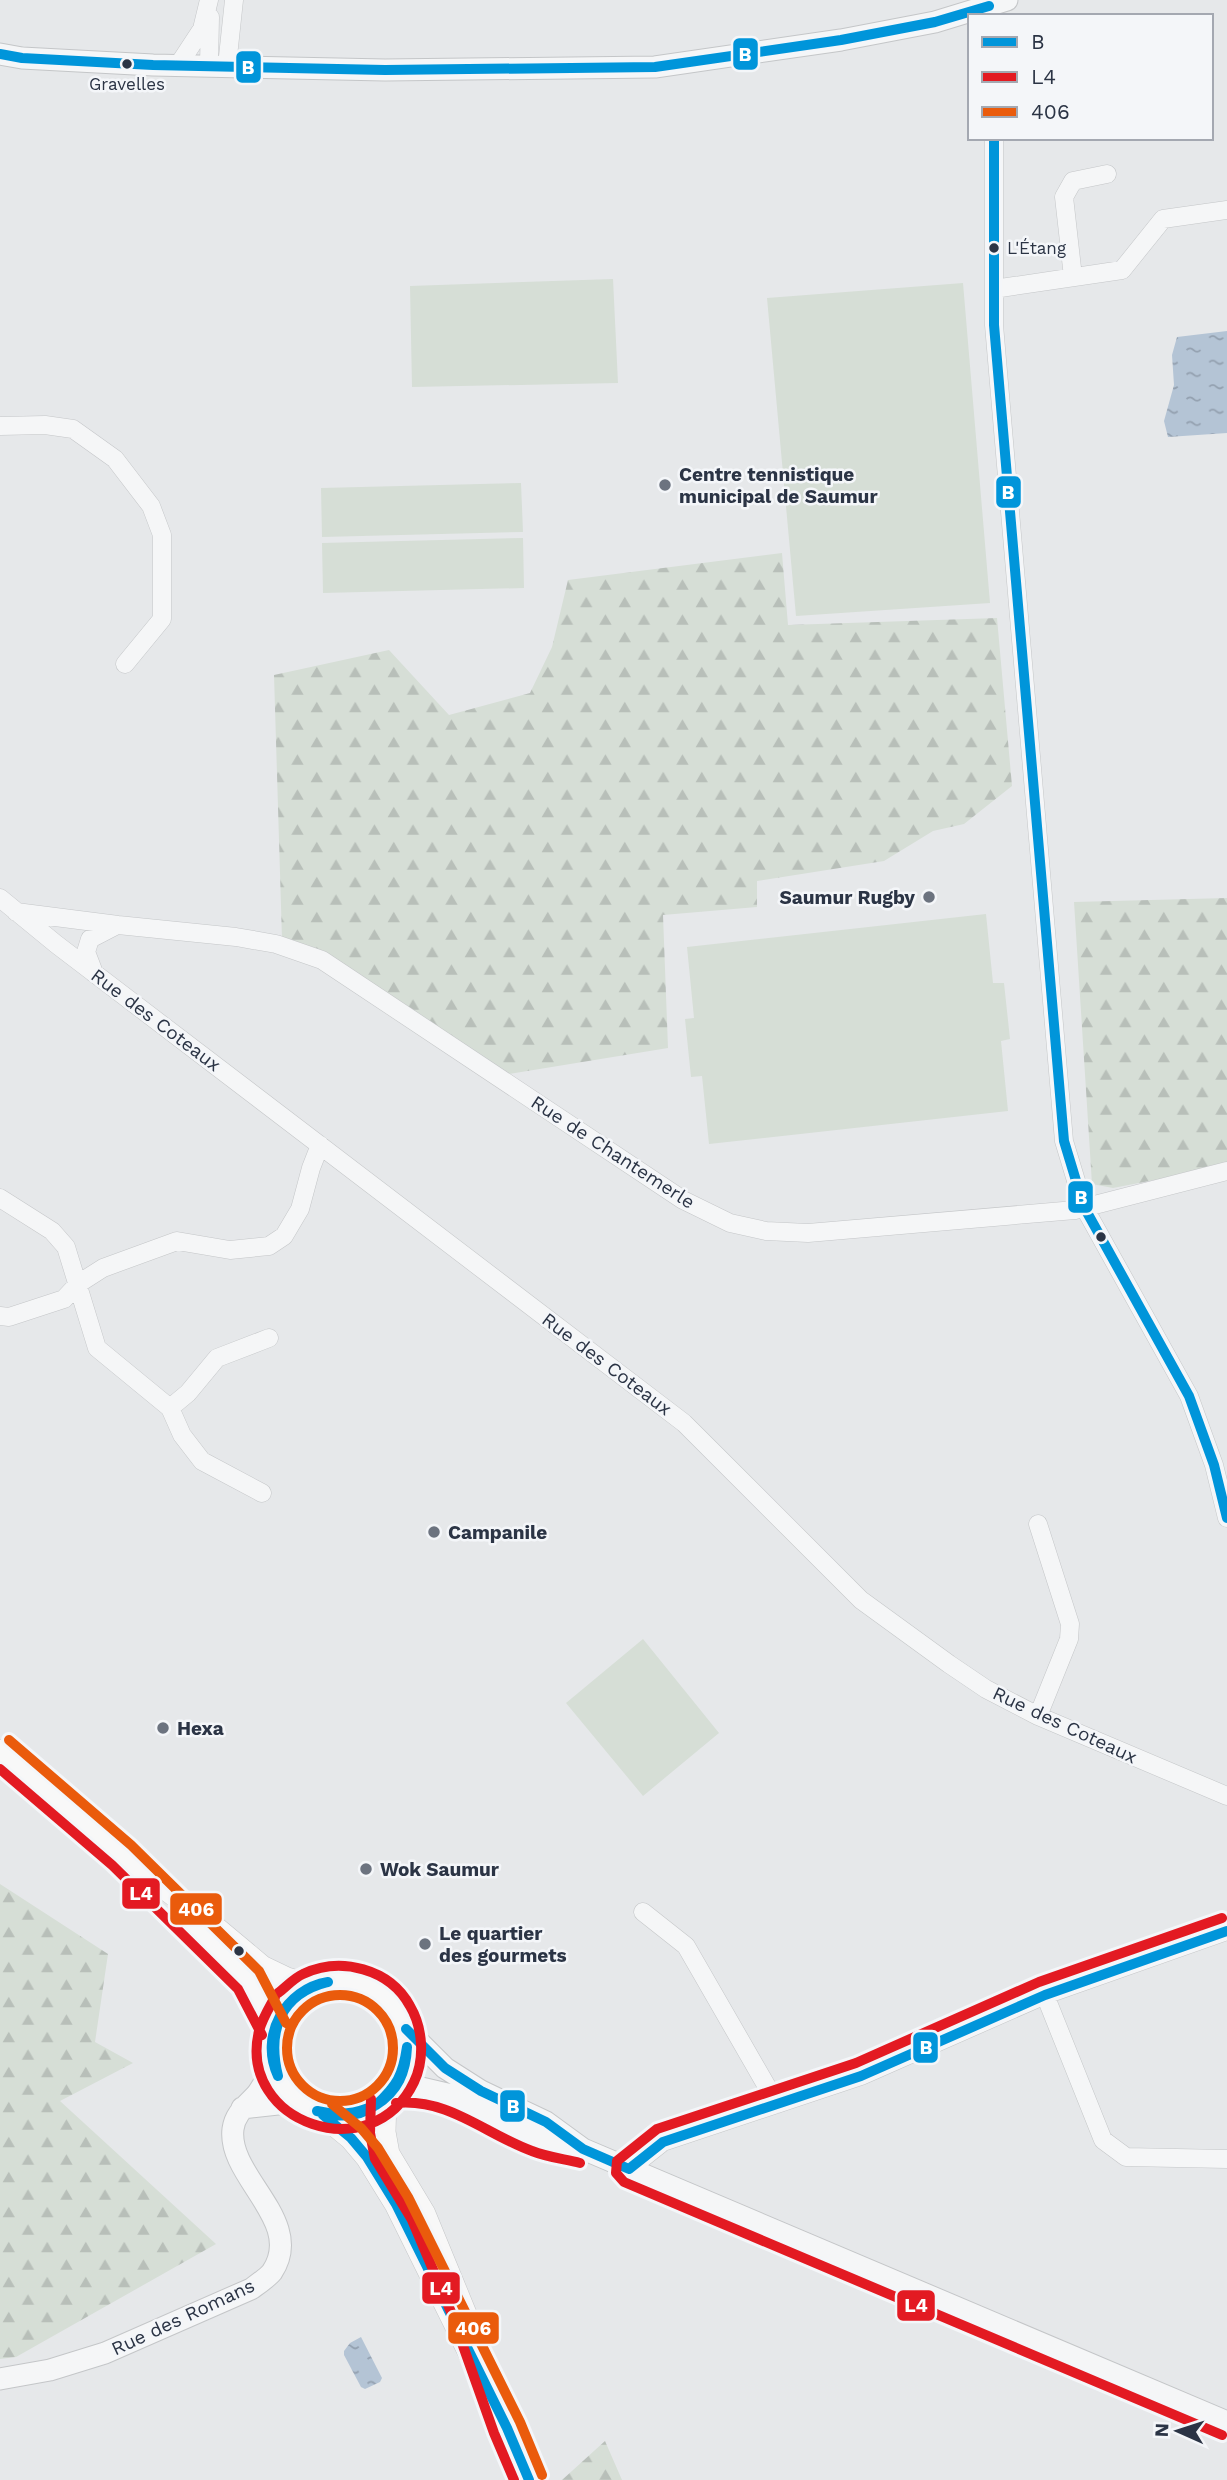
<svg xmlns="http://www.w3.org/2000/svg" width="1227" height="2480" font-family="'Work Sans',sans-serif">
	<style>
		.forest { fill: url(#forest-firs) }
		.garden { fill: #d6ded6 }
		.water { fill: url(#water-ripples) }
		.lines { fill: none; stroke-linecap: round; stroke-linejoin: round }
		.minor-casing { stroke: #c4c6c8; stroke-width: 19 }
		.tertiary-casing { stroke: #c4c6c8; stroke-width: 23 }
		.secondary-casing { stroke: #c4c6c8; stroke-width: 24 }
		.minor { stroke: #f5f6f7; stroke-width: 18 }
		.tertiary { stroke: #f5f6f7; stroke-width: 21 }
		.secondary { stroke: #f8f8f8; stroke-width: 23 }
		.bus-1-casing { stroke: #f4f6f9; stroke-width: 16 }
		.bus-2-casing { stroke: #f4f6f9; stroke-width: 16 }
		.bus-3-casing { stroke: #f4f6f9; stroke-width: 16 }
		.bus-1 { stroke: #0095da; stroke-width: 10 }
		.bus-2 { stroke: #e31a22; stroke-width: 10 }
		.bus-3 { stroke: #ea5b0c; stroke-width: 10 }
		.bus-dot { fill: #2b3445; stroke: #f4f6f9; stroke-width: 2.5 }
		.poi-dot { fill: #6c737f; stroke: #f4f6f9; stroke-width: 2.5 }
		.labels { text-anchor: middle; dominant-baseline: central; stroke-width: 5; stroke-linejoin: round; paint-order: stroke }
		.bus-label { font-size: 17px; fill: #2b3445; stroke: #f4f6f9 }
		.poi-label { font-size: 19px; font-weight: bold; fill: #2b3445; stroke: #f4f6f9; text-anchor: start }
		.street-label { font-size: 19px; fill: #2b3445; stroke: #f4f6f9 }
		.line-badge { stroke: #f4f6f9; stroke-width: 2.5 }
		.badge-label { font-size: 19px; text-anchor: middle; font-weight: bold; fill: #fff }
	</style>
	<defs>
		<pattern id="forest-firs" width="22" height="20" patternUnits="userSpaceOnUse" patternTransform="scale(1.75)"><rect width="22" height="20" fill="#d6ded6"/><path d="M5 1l3.5 6h-7zM16 11l3.5 6h-7z" fill="#b8bfb9"/></pattern>
		<pattern id="water-ripples" width="26" height="14" patternUnits="userSpaceOnUse" patternTransform="scale(1.75)"><rect width="26" height="14" fill="#b4c4d5"/><path d="M2 4q2-2 4 0t4 0M15 11q2-2 4 0t4 0" fill="none" stroke="#93a0af"/></pattern>
	</defs>
	<rect width="100%" height="100%" fill="#e6e8ea"/>
	<path class="forest" d="M782,553L788,625L997,618L1012,786L964,824L933,831L884,861L757,881V907L663,915L668,1048L509,1074L282,939L274,675L389,650L449,715L530,693L552,647L568,580Z
		M1227,898V1166L1113,1188L1092,1184L1074,902Z
		M0,1884L108,1954L95,2042L133,2063L60,2101L216,2244L16,2357L0,2359Z
		M605,2441L622,2480H562Z"/>
	<path class="garden" d="M613,279L618,383L412,387L410,286Z
		M963,283L990,603L796,616L767,298Z
		M521,483L523,532L322,537L321,488Z
		M523,538L524,588L323,593L322,543Z
		M986,914L993,983H1004L1010,1039L1001,1041L1008,1111L709,1144L702,1076L691,1077L685,1019L694,1018L687,947Z
		M643,1639L719,1733L643,1796L566,1703Z"/>
	<path class="water" d="M1227,331V433L1168,437L1164,421L1174,385L1172,355L1177,337Z
		M361,2337L382,2378L380,2382L365,2389L361,2387L344,2355V2351L350,2343Z"/>
	<g class="lines">
		<defs>
			<path id="minor" d="M179,64L202,29L209,0
				M209,65L210,17
				M227,66L234,0
				M994,138V325L1064,1141L1084,1207L1189,1396L1214,1465L1227,1518
				M1073,277L1064,197L1073,181L1107,174
				M994,289L1122,270L1163,219L1227,210
				M0,426L45,425L73,429L115,459L151,506L162,535V619L125,664
				M0,898L56,944L684,1423L861,1600L949,1664L986,1689L1038,1716L1227,1796
				M16,912L118,925L236,937L276,944L322,960L683,1200L730,1223L766,1231L808,1233L1075,1210L1227,1171
				M94,973L86,952L90,939L117,925
				M0,1198L52,1231L66,1247L97,1348L170,1408L182,1435L202,1461L262,1493
				M0,1316L9,1317L64,1299L78,1284L103,1268L177,1241L230,1250L269,1246L284,1236L300,1209L311,1168L320,1145
				M170,1408L188,1393L217,1358L269,1338
				M1038,1524L1070,1624L1069,1639L1038,1716
				M643,1912L686,1946L777,2104
				M1045,1995L1103,2140L1126,2157L1227,2159
				M629,2169L663,2142L861,2076L1045,1995L1227,1931"/>
			<path id="tertiary" d="M0,54L22,58L153,65L385,70L655,67L841,40L935,22L1007,0
				M406,2029L445,2068L481,2091L546,2122L583,2149L1227,2422
				M395,2089L417,2087L447,2094L537,2138L574,2146
				M242,2108L296,2102
				M0,2379L50,2370L105,2353L251,2289C258,2284 267,2278 272,2272C306,2221 227,2177 233,2129C235,2113 247,2105 257,2094C263,2086 268,2075 274,2067"/>
			<path id="secondary" d="M0,1751L121,1855L189,1906L262,1967L287,1979L310,1986
				M190,1925L249,1981L274,2029
				M272 2048a68 68 0 1 1 136 0a68 68 0 1 1-136 0Z
				M385,2099L384,2132L388,2154L424,2214L470,2326
				M323,2115L351,2138L367,2157L396,2204L507,2428L529,2480"/>
		</defs>
		<use href="#minor" class="minor-casing"/>
		<use href="#tertiary" class="tertiary-casing"/>
		<use href="#secondary" class="secondary-casing"/>
		<use href="#minor" class="minor"/>
		<use href="#tertiary" class="tertiary"/>
		<use href="#secondary" class="secondary"/>
		<defs>
			<path id="bus-1" d="M0,54L22,58L153,65L385,70L655,67L841,40L935,22L989,6
				M994,138V325L1064,1141L1084,1207L1189,1396L1214,1465L1227,1518
				M406,2029L445,2068L481,2091L546,2122L583,2149L629,2169
				M278,2076C259,2036 285,1989 328,1982
				M278,2076C267,2031 280,1994 328,1982
				M376,2105C397,2086 403,2075 407,2047
				M376,2105C398,2091 406,2072 407,2047
				M317,2111C339,2116 355,2114 376,2105
				M317,2111C338,2118 358,2118 376,2105
				M323,2115L351,2138L367,2157L396,2204L507,2428L529,2480
				M629,2169L663,2142L861,2076L1045,1995L1227,1931"/>
			<path id="bus-2" d="M0,1769L112,1865L238,1989L262,2035
				M275,1997C269,2008 262,2019 259,2031C237,2123 372,2170 414,2082C425,2059 423,2028 410,2006C390,1969 341,1956 303,1974C294,1978 286,1987 278,1993
				M371,2099L370,2133L375,2159L412,2220L451,2312L494,2433L514,2480
				M396,2103C449,2098 485,2134 532,2151C547,2157 564,2159 580,2163
				M1222,2435L624,2182L616,2173L617,2161L657,2129L856,2063L1039,1982L1222,1918"/>
			<path id="bus-3" d="M9,1740L131,1845L259,1971L286,2023
				M287 2048a53 53 0 1 1 106 0a53 53 0 1 1-106 0Z
				M332,2104L361,2128L378,2148L408,2197L520,2422L542,2475"/>
		</defs>
		<use href="#bus-1" class="bus-1-casing"/>
		<use href="#bus-2" class="bus-2-casing"/>
		<use href="#bus-3" class="bus-3-casing"/>
		<use href="#bus-1" class="bus-1"/>
		<use href="#bus-2" class="bus-2"/>
		<use href="#bus-3" class="bus-3"/>
	</g>
	<g class="bus-dot">
		<circle cx="127" cy="64" r="6"/>
		<circle cx="994" cy="248" r="6"/>
		<circle cx="1101" cy="1237" r="6"/>
		<circle cx="239" cy="1951" r="6"/>
	</g>
	<g class="poi-dot">
		<circle cx="665" cy="485" r="7"/>
		<circle cx="929" cy="897" r="7"/>
		<circle cx="434" cy="1532" r="7"/>
		<circle cx="163" cy="1728" r="7"/>
		<circle cx="366" cy="1869" r="7"/>
		<circle cx="425" cy="1944" r="7"/>
	</g>
	<g class="labels">
		<g class="bus-label">
			<text x="127" y="84">Gravelles</text>
			<text x="1007" y="248" text-anchor="start">L'Étang</text>
		</g>
		<g class="poi-label">
			<text x="679" y="474">Centre tennistique<tspan x="679" dy="22">municipal de Saumur</tspan></text>
			<text x="915" y="897" text-anchor="end">Saumur Rugby</text>
			<text x="448" y="1532">Campanile</text>
			<text x="177" y="1728">Hexa</text>
			<text x="380" y="1869">Wok Saumur</text>
			<text x="439" y="1933">Le quartier<tspan x="439" dy="22">des gourmets</tspan></text>
		</g>
		<g class="street-label">
			<text transform="translate(156 1020) rotate(37)">Rue des Coteaux</text>
			<text transform="translate(613 1152) rotate(33)">Rue de Chantemerle</text>
			<text transform="translate(607 1364) rotate(37)">Rue des Coteaux</text>
			<text transform="translate(1065 1725) rotate(25)">Rue des Coteaux</text>
			<text transform="translate(183 2317) rotate(-25)">Rue des Romans</text>
		</g>
	</g>
	<g class="line-badge">
		<rect x="732" y="37" width="27" height="34" rx="7" fill="#0095da"/>
		<rect x="235" y="50" width="27" height="34" rx="7" fill="#0095da"/>
		<rect x="995" y="475" width="27" height="34" rx="7" fill="#0095da"/>
		<rect x="1067" y="1180" width="27" height="34" rx="7" fill="#0095da"/>
		<rect x="121" y="1877" width="40" height="33" rx="7" fill="#e31a22"/>
		<rect x="169" y="1892" width="54" height="34" rx="7" fill="#ea5b0c"/>
		<rect x="912" y="2031" width="27" height="33" rx="7" fill="#0095da"/>
		<rect x="499" y="2089" width="27" height="34" rx="7" fill="#0095da"/>
		<rect x="421" y="2271" width="40" height="34" rx="7" fill="#e31a22"/>
		<rect x="896" y="2289" width="40" height="33" rx="7" fill="#e31a22"/>
		<rect x="447" y="2311" width="53" height="34" rx="7" fill="#ea5b0c"/>
	</g>
	<g class="badge-label">
		<text x="745" y="61">B</text>
		<text x="248" y="74">B</text>
		<text x="1008" y="499">B</text>
		<text x="1081" y="1204">B</text>
		<text x="141" y="1900">L4</text>
		<text x="196" y="1916">406</text>
		<text x="926" y="2054">B</text>
		<text x="513" y="2113">B</text>
		<text x="441" y="2295">L4</text>
		<text x="916" y="2312">L4</text>
		<text x="473" y="2335">406</text>
	</g>
	<rect x="968" y="14" width="245" height="126" fill="#f4f6f9" stroke="#a4a8b1" stroke-width="2"/>
	<rect x="982" y="37" width="35" height="10" fill="#0095da" stroke="#a4a8b1" stroke-width="2"/>
	<text x="1031" y="49" font-size="21" fill="#2b3445">B</text>
	<rect x="982" y="72" width="35" height="10" fill="#e31a22" stroke="#a4a8b1" stroke-width="2"/>
	<text x="1031" y="84" font-size="21" fill="#2b3445">L4</text>
	<rect x="982" y="107" width="35" height="10" fill="#ea5b0c" stroke="#a4a8b1" stroke-width="2"/>
	<text x="1031" y="119" font-size="21" fill="#2b3445">406</text>
	<g transform="translate(1178 2431) rotate(273)" stroke="#f4f6f9" stroke-width="5" paint-order="stroke">
	<path d="M0-5L12 26L0 18L-12 26Z" fill="#2b3445"/>
	<text y="-10" font-size="19" font-weight="bold" text-anchor="middle" fill="#2b3445">N</text>
	</g>
</svg>
